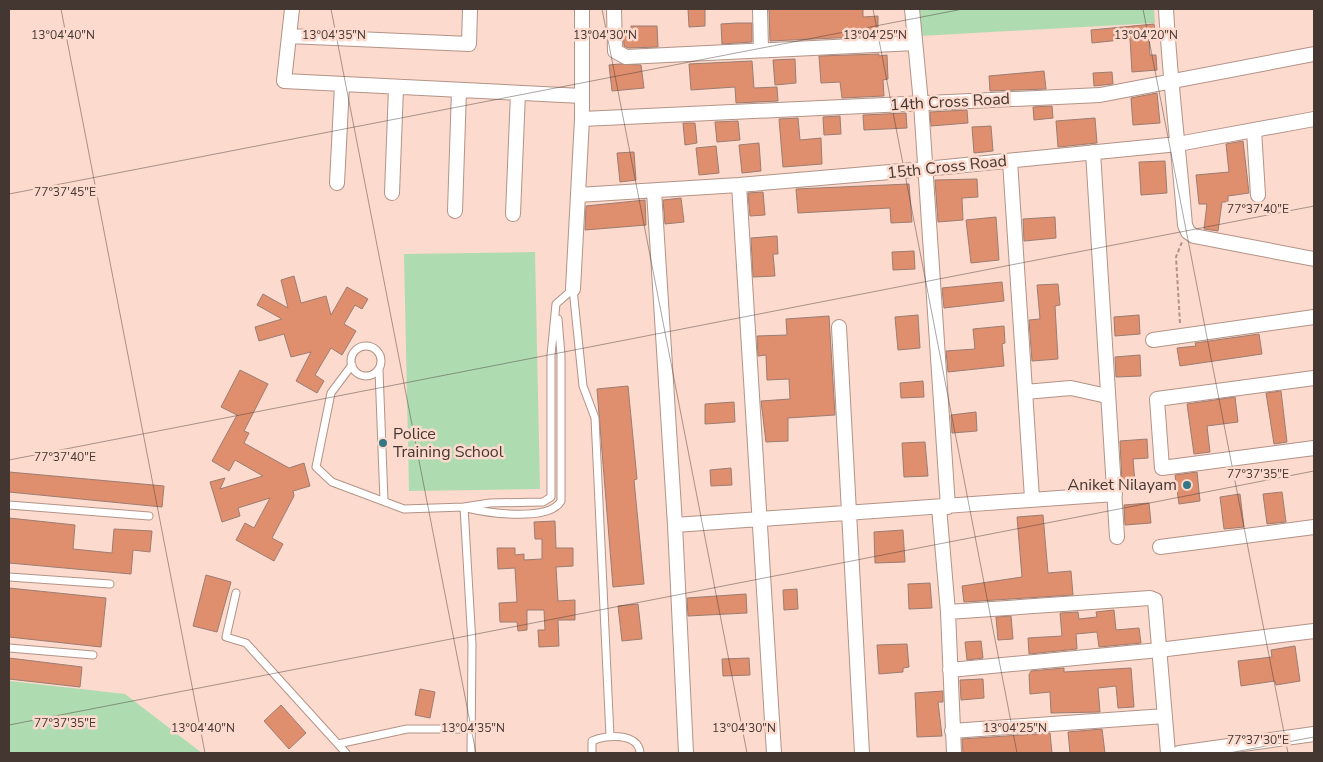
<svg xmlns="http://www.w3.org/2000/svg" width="1323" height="762" font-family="'Nunito Sans',sans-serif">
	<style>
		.green { fill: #afdbb1 }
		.building { fill: #df8e6e; stroke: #9c7d72 }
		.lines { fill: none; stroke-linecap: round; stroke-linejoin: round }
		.lane-casing { stroke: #b39387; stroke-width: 9 }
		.street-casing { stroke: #b39387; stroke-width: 16 }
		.path { stroke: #ae958b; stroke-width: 2; stroke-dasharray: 4 2.5; stroke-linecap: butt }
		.lane { stroke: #fff; stroke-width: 7 }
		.street { stroke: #fff; stroke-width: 14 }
		.ticks { fill: none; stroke: #443732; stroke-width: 1; stroke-opacity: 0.45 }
		.poi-dot { fill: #347787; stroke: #fcdacd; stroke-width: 2 }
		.labels { text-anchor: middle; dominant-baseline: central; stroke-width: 5; stroke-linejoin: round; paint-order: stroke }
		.street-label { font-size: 16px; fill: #443732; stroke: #fcdacd }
		.poi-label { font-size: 16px; fill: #443732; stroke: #fcdacd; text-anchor: start }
		.ticks-label { font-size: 12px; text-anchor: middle; fill: #443732; stroke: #fcdacd; stroke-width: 5; stroke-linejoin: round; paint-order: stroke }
	</style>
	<rect width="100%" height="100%" fill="#fcdacd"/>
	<path class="green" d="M917,9H1154L1155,23L920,36Z
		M535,252L540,489L409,491L404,254Z
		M9,681L125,694L202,753H9Z"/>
	<path class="building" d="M688,9H705V26L689,27Z
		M769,9H863V17L878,16V36L770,41Z
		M736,23H752V42L722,44L721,24Z
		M1154,24L1156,37L1149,38L1150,55H1156L1157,70L1132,72L1130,39L1092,43L1091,30Z
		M631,26H657L658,47L628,48L624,46L623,29H631Z
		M879,54V56L887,55L888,79L883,80L884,96L842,98L840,82L821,83L819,56Z
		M795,59L796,83L775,85L773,60Z
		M752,61L754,88L777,87L778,101L736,103L735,87L691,90L689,64Z
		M620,64L641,65L644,88L612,91L609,65Z
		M1044,71L1046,89L990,91L989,76Z
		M1112,72L1113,84L1094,86L1093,73Z
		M1157,93L1160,123L1133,125L1131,98Z
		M1052,106L1053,118L1034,120L1033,107Z
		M967,110L968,123L931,126L930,112Z
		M906,113L907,128L864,130L863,115Z
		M840,116L841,134L824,135L823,117Z
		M798,118L800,140L821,138L822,164L783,167L779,119Z
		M1095,118L1097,143L1058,147L1056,121Z
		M738,121L740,140L717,142L715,122Z
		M683,123H695L697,143L685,145Z
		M991,126L993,151L974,153L972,127Z
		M1243,141L1249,193L1228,196V202H1222L1218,231L1204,229L1207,204H1199L1196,175L1229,172L1226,144Z
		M759,143L761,171L742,173L739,145Z
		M716,146L719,173L699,175L696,148Z
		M634,152L636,180L620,182L617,153Z
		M1165,161L1167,193L1141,195L1139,162Z
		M977,179L978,197L962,198L963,220L938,222L935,180Z
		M909,184L912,222L891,223L890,208L798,213L796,189Z
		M763,192L765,215L750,216L748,193Z
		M681,198L684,222L665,224L663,200Z
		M645,200L646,225L585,230L586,206Z
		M996,217L999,260L971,263L966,220Z
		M1055,217L1056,238L1024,241L1023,219Z
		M777,236L778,254H773L775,276L753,277L751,238Z
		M914,251L915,269L893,270L892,252Z
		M294,276L301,303L326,296L331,315L347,287L368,299L362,309L355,305L344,324L356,331L342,355L331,348L315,375L324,381L317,393L296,381L311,352L291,357L284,334L259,341L255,327L282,319L257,305L263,294L288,308L281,280Z
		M1002,282L1004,301L944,308L942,288Z
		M1058,284L1060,305L1055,306L1058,359L1032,361L1029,320L1040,319L1037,285Z
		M918,315L920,348L898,350L895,317Z
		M1139,315L1140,334L1115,336L1114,317Z
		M829,316L835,415L788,418V441L766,442L761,401L790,399L789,379L767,380L766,355L758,356L757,336L787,335L786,319Z
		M1004,326L1005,343L1002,344L1004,366L948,372L946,351L975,349L973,329Z
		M1259,334L1262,354L1180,366L1177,348L1196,346L1195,343Z
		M1140,355L1141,376L1116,377L1115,357Z
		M240,370L268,384L244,431L249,433L244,443L289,468L304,463L310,486L293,491L294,496L272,538L283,544L274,561L236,540L245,523L254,528L270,498L238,508L240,516L222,522L210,482L225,478L220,489L263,476L235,460L229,471L212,461L237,415L221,407Z
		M923,381L924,397L901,398L900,383Z
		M628,386L637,479L634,480L644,584L613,587L597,389Z
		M1281,391L1287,442L1274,444L1266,393Z
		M1235,397L1238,422L1207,426L1210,452L1194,454L1187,404Z
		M734,402L735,422L705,424V404Z
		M976,412L977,431L952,433L951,415Z
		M1147,439L1148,458L1133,459L1135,483L1122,484L1120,441Z
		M925,442L928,476L904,477L902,443Z
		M731,468L732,485L711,486L710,470Z
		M9,472L164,486L162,507L9,492Z
		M1197,472L1200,501L1179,504L1175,475Z
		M1282,492L1286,522L1267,524L1263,494Z
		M1240,494L1244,527L1224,529L1220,497Z
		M1149,503L1151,523L1125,525L1124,505Z
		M1043,515L1048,573L1071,571L1073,595L964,602L962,586L1022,577L1017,517Z
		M9,518L75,525L73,549L112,553L114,529L152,531L150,552L133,550L131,574L9,563Z
		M555,521L556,548H573V566L556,567L558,601L575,600V620H558L559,646L539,647L538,630H545L544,610H527V630L518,631L517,622H500L499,603L517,602L515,568L498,569L497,548H515V555L524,554V560L542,559V539H535L534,522Z
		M903,530L905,562L875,563L874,532Z
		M206,575L231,582L217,632L193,626Z
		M930,583L932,608L909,609L908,584Z
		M9,588L106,598L101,647L9,637Z
		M797,589L798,609L784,610L783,590Z
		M746,594L747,613L688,616L687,598Z
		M638,604L642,639L622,641L618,606Z
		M1114,610L1116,630L1139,628L1141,643L1099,647L1097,632L1076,634L1077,649L1029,654L1028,638L1062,636L1060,613L1078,612L1079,619L1097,617L1096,612Z
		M1011,616L1013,639L998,640L996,617Z
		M981,641L983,658L967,660L965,642Z
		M907,644L909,667L903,668V672L879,674L877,645Z
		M1295,646L1300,681L1276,685L1275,681L1241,686L1238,661L1272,657L1271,650Z
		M9,658L82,667L80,687L9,679Z
		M749,658L750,675L723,676L722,659Z
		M1064,668V672L1131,668L1134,707L1118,708L1116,686L1098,688L1100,712L1051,713L1050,692L1030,694L1029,675L1031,671Z
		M983,679L984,698L961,700L960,680Z
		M420,689L435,692L430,718L415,715Z
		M943,691V702H938L942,736L917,737L915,693Z
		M281,705L306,733L289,749L264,721Z
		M1102,729L1105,753H1070L1068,732Z
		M1050,733L1052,753H963L962,739Z"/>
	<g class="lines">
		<defs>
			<path id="lane" d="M573,289L583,386L595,418L610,736
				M351 361a15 15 0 1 1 30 0a15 15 0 1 1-30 0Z
				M352,365L331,393L316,467L332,482L404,509L464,507L472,644L471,753
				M379,370L384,501
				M9,505L149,516
				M464,507L490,503L543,502L551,497V355L556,304L573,289
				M467,508C488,513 549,522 561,501V355L558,319
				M9,577L110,584
				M236,593L226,637L246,643L346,753
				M9,648L93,655
				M338,744L407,729H471
				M592,753V741C606,734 639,733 640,753"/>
			<path id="street" d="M292,9L284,81L582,96
				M614,9L615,51L626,57L915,43
				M760,9L761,49
				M912,9L921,103L948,507
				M1166,9C1170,81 1179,153 1185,225L1188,232L1194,236L1314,259
				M289,36L469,44L470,9
				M582,119L1100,95L1314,54
				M1254,130L1258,195
				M1093,152L1117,537
				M1010,161L1032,498
				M337,183L342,85
				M739,185L774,753
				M654,191L675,525L686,753
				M392,193L396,88
				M578,195L739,185L925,169L1178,144L1314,119
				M455,211L459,90
				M513,214L518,93
				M573,289L582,119V9
				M839,327L862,753
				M1153,340L1314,317
				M1314,378L1157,399L1162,468L1314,448
				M1025,392L1071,388L1107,396
				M939,507L948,612L1150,598L1155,600L1168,753
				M675,525L1115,494
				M1160,547L1314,527
				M948,612L954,753
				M950,670L1159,650L1314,631
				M952,731L1165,716
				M1179,753L1314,734"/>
		</defs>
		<use href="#lane" class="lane-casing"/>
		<use href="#street" class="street-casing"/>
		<path class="path" d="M1180,323L1176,257L1182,242"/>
		<use href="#lane" class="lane"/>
		<use href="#street" class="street"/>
	</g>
	<path class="ticks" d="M61,9L205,753M331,9L476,753M602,9L747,753M873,9L1017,753M1143,9L1288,753M9,194L963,9M9,460L1314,206M9,725L1314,471M1229,753L1314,737"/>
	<g class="poi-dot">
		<circle cx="383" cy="443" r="5"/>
		<circle cx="1187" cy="485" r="5"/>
	</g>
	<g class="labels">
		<g class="street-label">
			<text transform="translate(950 102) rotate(-3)">14th Cross Road</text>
			<text transform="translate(947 167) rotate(-6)">15th Cross Road</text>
		</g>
		<g class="poi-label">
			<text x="393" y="434">Police<tspan x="393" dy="18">Training School</tspan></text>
			<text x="1177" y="485" text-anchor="end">Aniket Nilayam</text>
		</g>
	</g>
	<g class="ticks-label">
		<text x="63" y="39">13°04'40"N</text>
		<text x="334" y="39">13°04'35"N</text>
		<text x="605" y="39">13°04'30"N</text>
		<text x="875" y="39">13°04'25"N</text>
		<text x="1146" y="39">13°04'20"N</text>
		<text x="65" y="196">77°37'45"E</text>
		<text x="1258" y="213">77°37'40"E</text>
		<text x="65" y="461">77°37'40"E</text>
		<text x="1258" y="478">77°37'35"E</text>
		<text x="65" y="727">77°37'35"E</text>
		<text x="203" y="732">13°04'40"N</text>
		<text x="473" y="732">13°04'35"N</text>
		<text x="744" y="732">13°04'30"N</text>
		<text x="1015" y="732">13°04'25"N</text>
		<text x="1258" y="744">77°37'30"E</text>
	</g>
	<rect width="1323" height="762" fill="none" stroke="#443732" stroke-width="20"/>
</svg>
